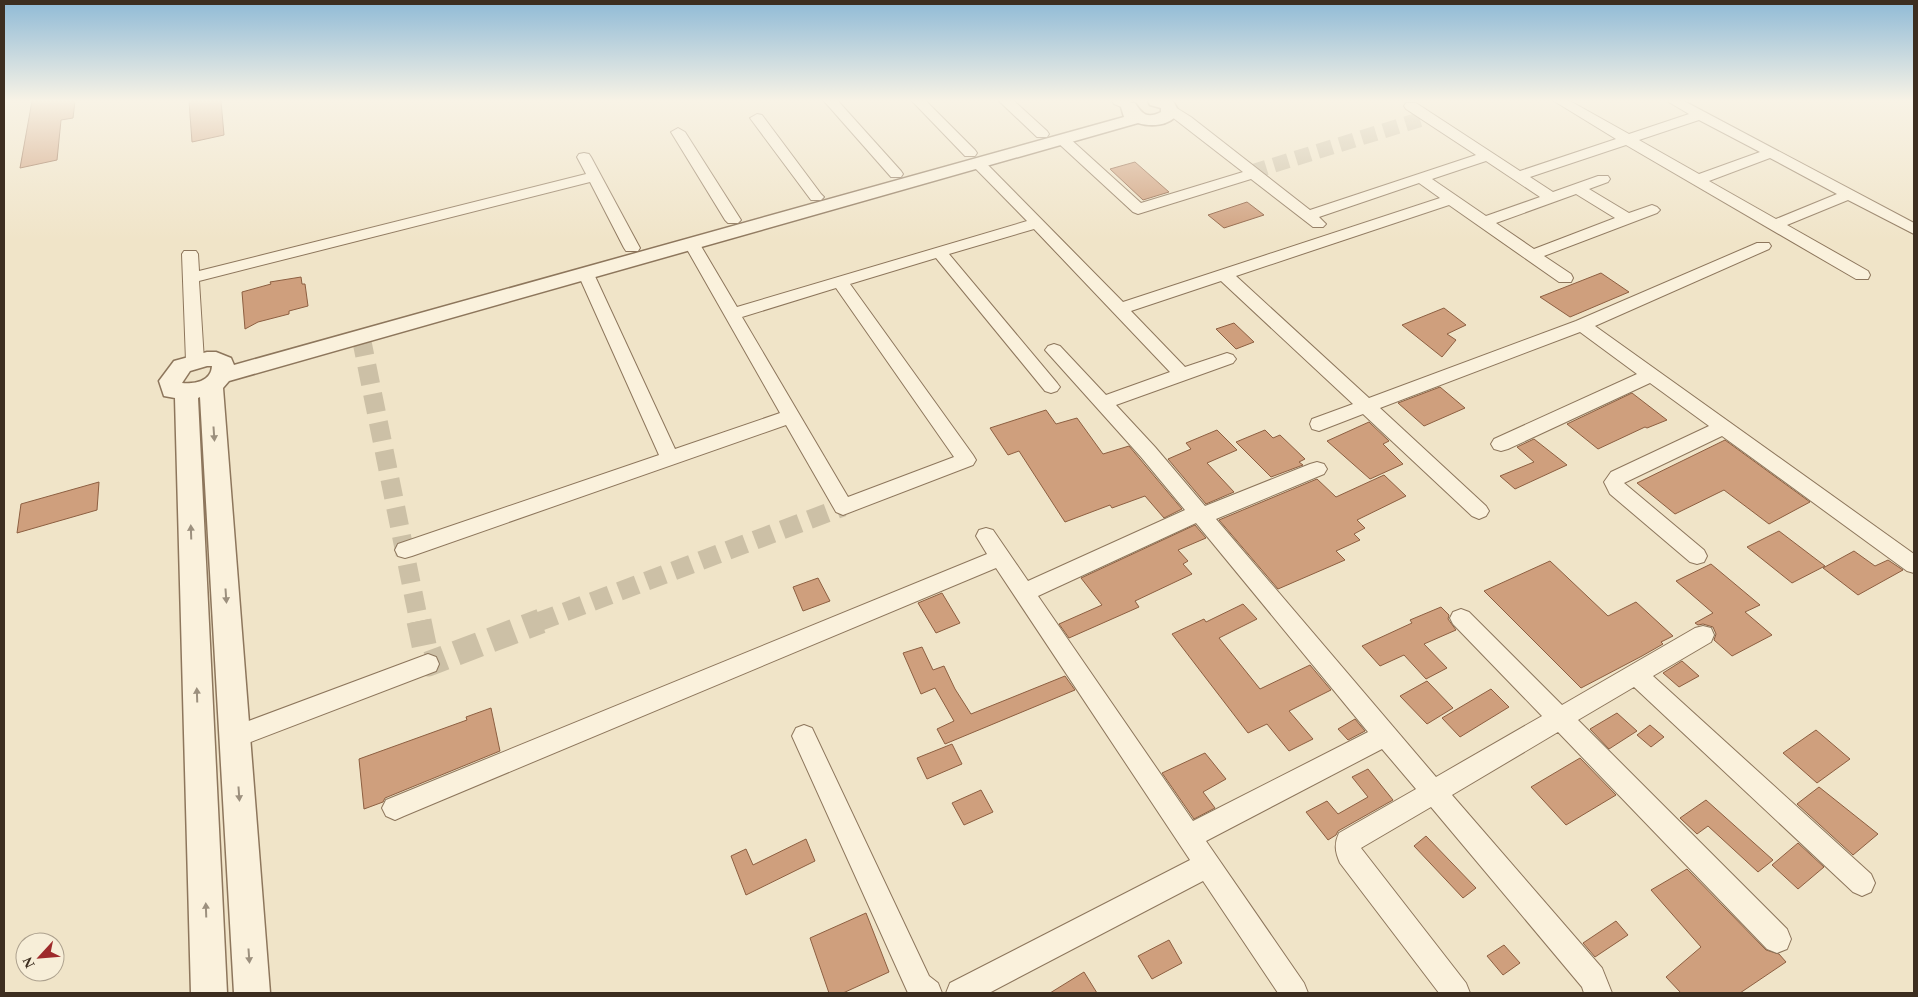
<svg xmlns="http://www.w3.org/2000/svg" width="1918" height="997" font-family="Georgia,serif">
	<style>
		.building { fill: #cf9f7d; stroke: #8d5f41 }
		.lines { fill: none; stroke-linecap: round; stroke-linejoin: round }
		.minor-tunnel-far2 { stroke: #ccc0a6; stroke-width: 15; stroke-dasharray: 15 8; stroke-linecap: butt }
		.minor-tunnel-far1 { stroke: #ccc0a6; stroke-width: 19; stroke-dasharray: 19 10; stroke-linecap: butt }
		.minor-tunnel { stroke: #ccc0a6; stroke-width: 25; stroke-dasharray: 25 12; stroke-linecap: butt }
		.minor-casing { stroke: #8d765c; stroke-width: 2 }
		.tertiary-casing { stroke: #8d765c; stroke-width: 3 }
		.minor { fill: #faf1dc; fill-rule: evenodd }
		.tertiary { fill: #faf1dc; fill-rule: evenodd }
		.oneway { fill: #9c907e }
	</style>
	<rect width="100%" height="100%" fill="#f0e4c8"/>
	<path class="building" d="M32,101H75L73,118L61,120L57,160L20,168Z
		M189,101H221L224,135L192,142Z
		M1135,162L1169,192L1143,200L1110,169Z
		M1247,202L1264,215L1224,228L1208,215Z
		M1601,273L1629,292L1570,317L1540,297Z
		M301,277L302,284H305L308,306L289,311V314L258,322L245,329L242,292L271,284L270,282Z
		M1444,308L1466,325L1447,334L1456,340L1442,357L1402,325Z
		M1234,323L1254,342L1236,349L1216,329Z
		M1440,387L1465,408L1424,426L1398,403Z
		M1632,393L1667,420L1647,428L1645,427L1598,449L1567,424Z
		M1046,410L1056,424L1077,418L1103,454L1129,446L1182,509L1164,518L1145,496L1112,508L1110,505L1065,522L1019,451L1008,455L990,428Z
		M1369,422L1389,441L1383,444L1403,464L1370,479L1327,441Z
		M1217,430L1237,450L1207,463L1234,492L1206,504L1168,459L1191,449L1186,443Z
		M1265,430L1273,438L1280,435L1305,459L1299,462L1303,465L1271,477L1236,442Z
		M1534,439L1567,465L1515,489L1500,476L1534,462L1517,447Z
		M1725,440L1810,502L1769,524L1724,490L1675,514L1637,483Z
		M1384,475L1406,496L1357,520L1365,528L1354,534L1360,540L1336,551L1345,560L1278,589L1219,520L1317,479L1336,497Z
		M99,482L97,510L17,533L21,504Z
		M1195,525L1206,538L1178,550L1188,561L1183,564L1192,574L1135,601L1139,607L1069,638L1059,624L1102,605L1081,578Z
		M1779,531L1825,566L1792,583L1747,547Z
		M1854,551L1875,566L1888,560L1903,570L1858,595L1823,568Z
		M1550,561L1608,616L1636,602L1673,636L1661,642L1663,644L1642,656L1581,688L1484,591Z
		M1711,564L1760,605L1745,612L1772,635L1732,656L1714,640L1716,634L1713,627L1703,624L1698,625L1695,623L1713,613L1676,581Z
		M818,578L830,601L803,611L793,587Z
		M942,593L960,623L936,633L918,603Z
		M1243,604L1257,619L1219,638L1260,689L1310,665L1331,690L1289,711L1313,739L1289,751L1267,724L1248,733L1172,634L1204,619L1206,622Z
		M1441,607L1449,615L1448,619L1456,630L1424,644L1447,668L1426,679L1404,655L1380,666L1362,646L1412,623L1410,620Z
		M922,647L933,670L944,666L955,689L971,714L1065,676L1075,690L945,744L937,729L954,721L935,688L921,694L903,653Z
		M1682,661L1699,676L1679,687L1663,673Z
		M1427,681L1453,708L1427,724L1400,696Z
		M1491,689L1509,707L1460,737L1442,718Z
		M491,708L500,751L385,798L383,802L364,809L359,759L467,720L466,717Z
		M1617,713L1637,731L1609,749L1590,729Z
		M1355,719L1365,731L1348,740L1338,729Z
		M1650,725L1664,737L1651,747L1637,735Z
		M1816,730L1850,759L1817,783L1783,753Z
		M952,744L962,764L927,779L917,758Z
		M1205,753L1226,779L1203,792L1215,808L1194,819L1162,773Z
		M1580,758L1616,795L1566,825L1531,787Z
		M1368,769L1393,800L1338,831L1336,835L1328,840L1306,812L1327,801L1338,814L1368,797L1352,777Z
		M1819,787L1878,834L1853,855L1797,804Z
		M981,790L993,812L964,825L952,803Z
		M1706,800L1773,860L1758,872L1708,826L1697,834L1680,818Z
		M1426,836L1476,888L1463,898L1414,846Z
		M806,839L815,861L746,895L731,856L746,849L753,865Z
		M1798,843L1824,867L1798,889L1772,865Z
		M1687,869L1766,950L1779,954L1786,962L1740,993H1681L1666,977L1701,947L1651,890Z
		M866,913L889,972L843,993H829L810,938Z
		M1616,921L1628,935L1595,957L1583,943Z
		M1169,940L1182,963L1152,979L1138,956Z
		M1504,945L1520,963L1503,975L1487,956Z
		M1084,972L1097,993H1050Z"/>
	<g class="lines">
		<path class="minor-tunnel-far2" d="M1252,172L1428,117"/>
		<path class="minor-tunnel-far1" d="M361,337L419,622
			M538,622L843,507"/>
		<path class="minor-tunnel" d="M419,621L428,664L541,621"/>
		<defs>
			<path id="minor" d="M824,101H838L901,171L903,174L901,177H891Z
				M912,101H926L975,150L977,153L975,156H965Z
				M999,101H1014L1047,131L1049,134L1047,137H1037Z
				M1112,101H1129L1136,106L1129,110L1114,104Z
				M1554,101H1570L1629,134L1689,114L1667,101H1684L1914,223V234L1848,200L1787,225L1868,271L1870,275L1868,279H1856L1626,145L1530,177L1553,192L1598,176H1608L1610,179L1608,182L1589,189L1629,213L1652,205L1657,207L1660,210L1657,213L1544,256L1571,274L1573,278L1571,282H1559L1449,205L1236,276L1369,398L1576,321L1757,243H1769L1771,246L1769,249L1595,326L1914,554V573L1907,571L1722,436L1624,483L1704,550L1707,556L1704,562L1697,564L1690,562L1610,494L1604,482L1611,472L1709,426L1650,383L1508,449L1501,451L1494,449L1491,444L1494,439L1637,374L1580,332L1380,408L1486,506L1489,511L1486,516L1479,519L1472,516L1363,414L1319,431L1312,429L1310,424L1312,419L1353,404L1221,281L1131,311L1185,367L1227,353L1233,355L1236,359L1233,363L1116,405L1155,447L1205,506L1310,464L1317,462L1324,464L1327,469L1324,474L1216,519L1436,777L1542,716L1453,624L1450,618L1453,612L1461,609L1469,612L1562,705L1695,628L1703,626L1711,628L1714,635L1711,642L1653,676L1871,874L1875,883L1871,892L1862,896L1853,892L1634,687L1578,720L1787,929L1791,939L1787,949L1777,953L1767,949L1558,732L1452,795L1602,968L1612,993H1584L1582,987L1431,807L1361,848L1466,983L1470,993H1439L1340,863C1335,852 1334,844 1339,833L1416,789L1382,749L1206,841L1304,983L1308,993H1278L1203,881L989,993H946L950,983L1190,860L996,568L404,816L395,820L386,816L382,808L386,800L987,554L976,536L979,530L986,528L993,530L1028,581L1185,510L1141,457L1045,350L1048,346L1054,344L1060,346L1106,395L1170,372L1034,229L949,254L1057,383L1060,387L1057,391L1051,393L1045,391L936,258L850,284L973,455L976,460L973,465L843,515L836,512L786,425L412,556L405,558L398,556L395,550L398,544L659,455L578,274L580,270H592L594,274L675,449L780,413L684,244L686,241H698L737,307L1027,221L973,166L971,163L973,160H983L1123,302L1440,198L1419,183L1319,217L1326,224L1323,227H1313L1251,179L1138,214L1133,212L1057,142L1055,139L1057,136H1067L1141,203L1243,172L1163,110L1165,107H1175L1191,117L1310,210L1476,155L1406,109L1404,106L1406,103H1416L1520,171L1616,139ZM1699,120L1760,152L1699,174L1639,140ZM1770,158L1837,194L1776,219L1709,181ZM1486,161L1540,197L1486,216L1432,179ZM1576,194L1615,218L1534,249L1496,223ZM836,288L954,457L848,497L742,317ZM1196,523L1368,732L1193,821L1038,596Z
				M757,114L762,115L821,194L824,197L821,200H811L750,118Z
				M678,128L685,132L741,220L738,223H728L725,220L671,132Z
				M584,153L589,154L591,157L640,248L638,251H626L624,248L590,182L199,281L204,361L201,365L195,367L189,365L186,361L182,254L184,251H196L198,254L199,271L586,174L577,157L579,154Z
				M428,654L436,657L439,664L436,671L235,748L227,745L223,737L227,729Z
				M804,725L812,728L929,976L938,983L942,993H908L792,736L796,728Z"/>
			<path id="tertiary" d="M1148,101H1173L1178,110V114C1169,126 1151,127 1138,123L229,381L223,388L270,993H234L200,397L198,398L227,993H191L175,398L164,396L159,381L174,361L207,352H216L231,358L234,365L1124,117L1121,107L1123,103H1135C1142,114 1147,119 1161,112V108L1150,105ZM207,366H212C211,382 194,384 182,383L190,371Z"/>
		</defs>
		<use href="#minor" class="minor-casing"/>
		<use href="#tertiary" class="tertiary-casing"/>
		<use href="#minor" class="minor"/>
		<use href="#tertiary" class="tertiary"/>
	</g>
	<defs><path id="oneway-solid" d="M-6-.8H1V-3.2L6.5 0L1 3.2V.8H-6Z" transform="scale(1.25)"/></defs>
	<g class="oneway">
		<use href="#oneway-solid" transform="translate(214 434) rotate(86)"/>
		<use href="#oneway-solid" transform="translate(191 532) rotate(-92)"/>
		<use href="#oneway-solid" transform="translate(226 596) rotate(86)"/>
		<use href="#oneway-solid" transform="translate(197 695) rotate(-92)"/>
		<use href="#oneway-solid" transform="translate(239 794) rotate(86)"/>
		<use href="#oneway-solid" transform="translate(206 910) rotate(-92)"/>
		<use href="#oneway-solid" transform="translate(249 956) rotate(86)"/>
	</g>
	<linearGradient id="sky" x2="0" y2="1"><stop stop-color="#8fbad6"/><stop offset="0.42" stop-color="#f8f3e6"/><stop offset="1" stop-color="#f8f3e6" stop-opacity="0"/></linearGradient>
	<rect width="1918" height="240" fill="url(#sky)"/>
	<rect width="1918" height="997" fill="none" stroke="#3d2e20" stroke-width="10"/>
	<g transform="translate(40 957) rotate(244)"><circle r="24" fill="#f7eed8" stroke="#ada18e"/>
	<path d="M0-4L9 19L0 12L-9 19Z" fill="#9e2a2b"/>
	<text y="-8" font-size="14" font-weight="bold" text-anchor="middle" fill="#3d2e20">N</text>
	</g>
</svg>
